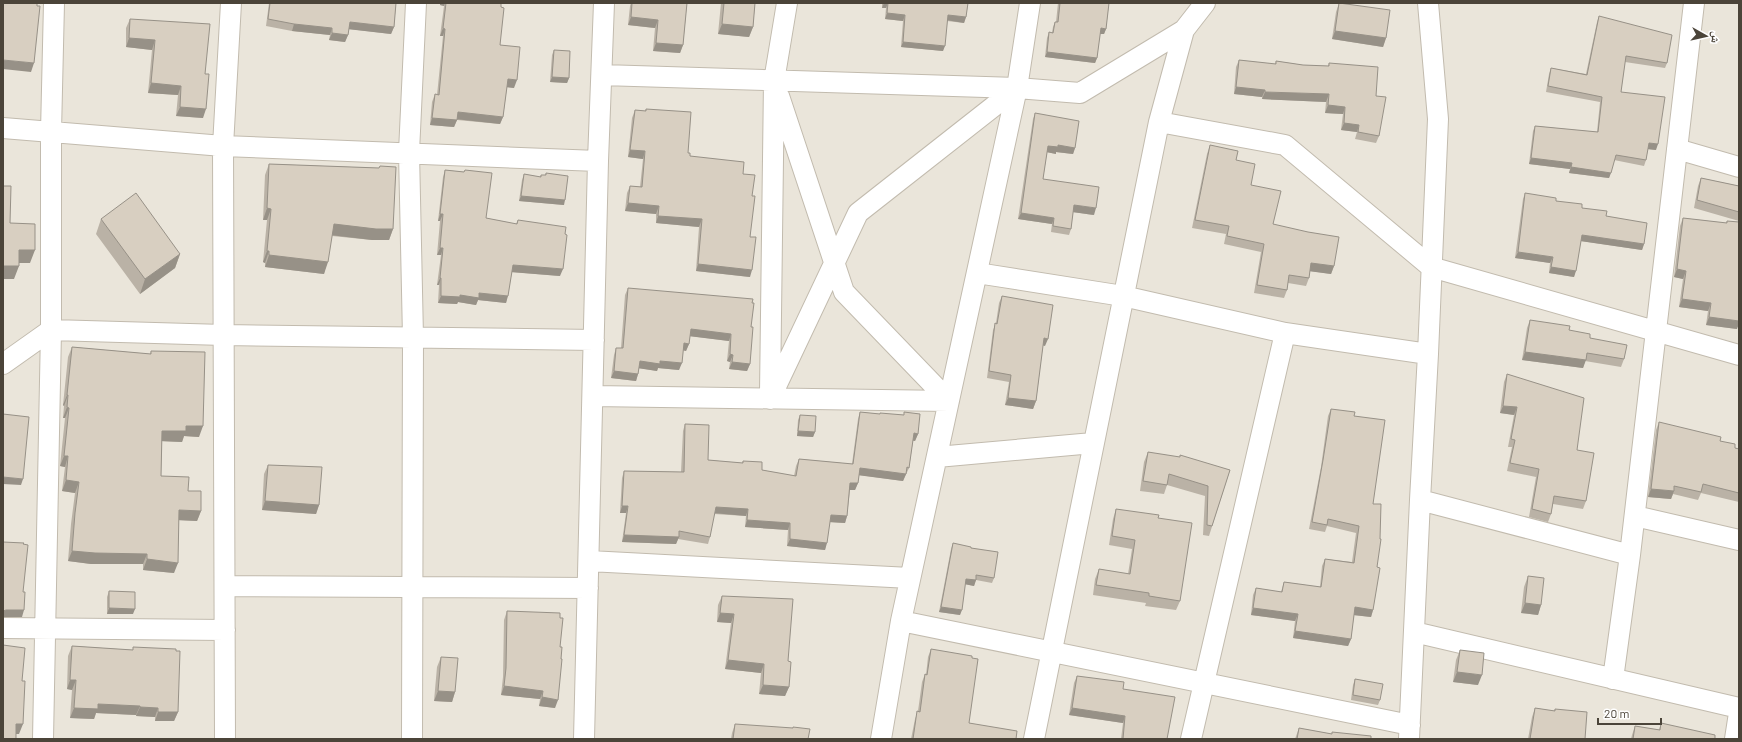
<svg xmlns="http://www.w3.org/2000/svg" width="1742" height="742" font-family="Barlow,'Noto Naskh Arabic',sans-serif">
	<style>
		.residential { fill: #eae5da }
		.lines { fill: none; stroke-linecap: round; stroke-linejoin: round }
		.street-casing { stroke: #c2bbae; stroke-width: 22 }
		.street { stroke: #fff; stroke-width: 20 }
		.wall { fill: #bab2a6 }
		.shaded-wall { fill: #979187 }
		.building { fill: #d8cfc1; stroke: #979187 }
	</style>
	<rect width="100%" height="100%" fill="#f6f3ec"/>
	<path class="residential" d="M3,3H1739V739H3Z"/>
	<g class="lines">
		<defs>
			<path id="street" d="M602,75L1017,88L1080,93L1184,30
				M779,96L844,292L949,401
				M1159,122L1285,145L1431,267L1739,355
				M3,128L223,146L598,161
				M1677,149L1739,167
				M977,273L1123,296L1285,333L1428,354
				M3,364L51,330L224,335L594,340
				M770,393L774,81L787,3
				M593,396L949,401
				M770,399L858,213L1017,88
				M937,457L1093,443
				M1420,500L1630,555
				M1635,516L1739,540
				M589,561L910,578
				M225,586L588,588
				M901,621L1410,725
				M3,628L225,630
				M1414,632L1739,708
				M1613,679L1630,555L1694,3
				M43,739L51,330V132L54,3
				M225,739L223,146L231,3
				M412,739L413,337L409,152L416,3
				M584,739L598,161L604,3
				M881,739L901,621L1017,88L1030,3
				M1034,739L1159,122L1184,30L1205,3
				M1191,739L1285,333
				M1409,739L1420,500L1428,354L1438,119L1428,3
				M1735,739L1739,713"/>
		</defs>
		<use href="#street" class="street-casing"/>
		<use href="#street" class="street"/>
	</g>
	<path class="wall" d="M269,3H396L394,27L391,34L349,29L348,35L345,42L329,40L330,35L292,31L266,26Z
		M440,3H501L500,45L514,88L507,87L503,117L500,124L457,120L454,127L430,125L432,102L435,94L437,95L443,36H440L444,6L440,5Z
		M631,3H687L683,45L680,53L653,51L655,28L628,25L630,6Z
		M721,3H755L753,27L749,37L718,34Z
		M882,3H968L966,17L964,23L947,21L943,51L901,47L903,21L885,19L886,8H882Z
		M1058,3H1109L1106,29L1104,34H1100L1097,58L1095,63L1045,57L1047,38L1049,32L1052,33L1053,27L1055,22H1056Z
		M1339,3L1386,38L1383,47L1332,39L1336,12Z
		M1599,16L1667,63L1665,68L1625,62L1621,92L1656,150L1648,149L1646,160L1644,166L1614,160L1609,178L1569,173L1570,169L1529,164L1533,131L1535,126L1597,132L1600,102L1546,92L1549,74L1551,68L1586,74L1597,22Z
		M130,19L205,74L203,118L176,116L178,95L148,93L152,50L126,47V28Z
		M554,50L569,78L567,83L550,82L552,55Z
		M1239,60L1275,64L1276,61L1303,65L1328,66L1329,63L1376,96L1379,136L1376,143L1355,139L1357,132L1341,130L1343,114L1325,113L1326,102L1262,99V97L1234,94L1236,67Z
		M646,109L688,153L690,156L743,174L752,196L750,237V277L696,271L699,227L656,223V214L625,211L627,193L630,186L640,187L643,159L628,157L632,118L635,110L645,111Z
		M1035,113L1075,148L1073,154L1056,152V154L1047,152L1043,179L1094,215L1073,212L1071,229L1069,235L1051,232L1052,224L1018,219L1033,119Z
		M1210,145L1236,160L1273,224L1334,266L1331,274L1310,271L1309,278L1306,286L1288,283L1287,290L1284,298L1254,293L1261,252L1224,244L1226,234L1192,228L1207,154Z
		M269,164L379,168L380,166L393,229L389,240H372L332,236L324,274L265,267V263L263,262L267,220H263L265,175Z
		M445,170L464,172L465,170L486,218L516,224L518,220L560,276L512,272L506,303L478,300L476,305L458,302L457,304L438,303L439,285H437L441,255H437L440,221H438L443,177Z
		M546,173L564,205L519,201L522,180L524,174L540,177L541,175H545Z
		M1701,178L1739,186V221L1694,208L1698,186Z
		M1525,193L1556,201L1606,216L1644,244L1642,250L1581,241L1574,277L1549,273L1550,263L1515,258L1523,199Z
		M1683,218L1726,223L1727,221L1737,329L1706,325L1708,311L1679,307L1683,279L1674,277L1680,226Z
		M101,219L180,254L175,268L140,294L96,234Z
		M628,288L751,327L750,364L747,371L729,369L730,362L727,361L729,341L690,336L689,344L686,351L683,350L679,370L658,368L657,371L639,368L638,374L636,381L611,378L614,355L616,348H621L625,295Z
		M1002,296L1045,346L1043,345L1036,401L1033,409L1005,405L1009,382L987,378L993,330L996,323L999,303Z
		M1530,320L1569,330L1590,338L1624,359L1621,367L1585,361L1583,368L1522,360L1527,328Z
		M72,347L150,354L151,351L199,437L184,436L182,442L162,441L161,476L188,491L201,511L197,521L179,520L174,573L143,570V564H91L68,561L71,524L75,493L62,491L65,467L60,466L65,418H63L64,406L63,405L68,357Z
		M1507,374L1577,450L1586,501L1583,509L1553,504L1551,514L1548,522L1529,517L1536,477L1507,471L1512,447H1508L1514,415L1500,413L1504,382Z
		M1331,409L1354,416L1373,504L1377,567L1373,610L1371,617L1354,615L1351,639L1348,646L1293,638L1295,621L1251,615L1253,595L1256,588L1281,592L1284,582L1320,587L1322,566L1325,559L1352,562L1356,533L1327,526L1325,532L1309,529L1321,467L1328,416Z
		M860,412L879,414L904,415V412L918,434L915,441H913L909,468L903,481L859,475L858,483L855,490H850L847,516L845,523L830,522L825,550L787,546L788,530L745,527L746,516L714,514L710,537L708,544L678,539L676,544L622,542L626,513H620L622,478L624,471L681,472L683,431L685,424L708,460L742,463L743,461L762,470L794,476L796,466L799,459L852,464L858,419Z
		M800,415L815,432L813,437L797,436L798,420Z
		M1659,422L1720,441L1735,448L1739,449V502L1701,493L1698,500L1673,494L1671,499L1648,497L1656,430Z
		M1148,452L1230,470L1209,536L1203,535L1205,496L1167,485L1164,494L1140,491L1144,462Z
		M268,465L319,505L316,514L262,510L264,474Z
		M1116,509L1158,518L1180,601L1176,610L1145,606L1146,603L1093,595L1095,579L1099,569L1128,574L1132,549L1109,545L1113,519Z
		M953,543L971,548L994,578L992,583L976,580L974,586L965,584L960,615L939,612L951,549Z
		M1528,576L1541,605L1538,615L1521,613L1524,587Z
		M109,591L133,614H107V597Z
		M722,596L788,661L789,687L785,696L759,694L761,673L725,669L731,623L717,622L718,605Z
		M507,611L560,618V647L555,708L539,706L540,699L501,695L503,677L504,620Z
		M72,646L133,650V647L178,712L174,721H155V717L136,716V715L96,713L94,719L70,718L72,690L67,689L68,656Z
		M931,649L969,723L1016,739H911L915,719L918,711L922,682L925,674L926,675L928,657Z
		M1460,650L1478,685L1453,682L1456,660Z
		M441,657L455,692L452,702L434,701L437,667Z
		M1077,676L1123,689L1167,739H1121L1123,723L1069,715L1074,683Z
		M1355,679L1380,700L1378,705L1351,700L1353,685Z
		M1535,708L1554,711L1555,709L1585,739H1528L1532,717Z
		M1661,723L1715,739H1631L1632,735L1635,726L1659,730Z
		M735,724L808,739H731L732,733Z
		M1299,728L1332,734V732L1371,739H1295Z"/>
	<path class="shaded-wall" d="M440,3H445L444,6L440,5Z
		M884,3H888L886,8H882Z
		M887,13L905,15L903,21L885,19Z
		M948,15L966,17L964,23L946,20Z
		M631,17L658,20L655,28L628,25Z
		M350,22L394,27L391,34L347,29Z
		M294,24L332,28L330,35L292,31Z
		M722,24L753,27L749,37L718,34Z
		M443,28L445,29L443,36H440Z
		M1101,28L1106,29L1104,34H1099Z
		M1335,31L1386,38L1383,47L1332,39Z
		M332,33L348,35L345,42L329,40Z
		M129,38L155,40L152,50L126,47Z
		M903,42L945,46L943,51L901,47Z
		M656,43L683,45L680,53L653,51Z
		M1047,52L1097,58L1095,63L1045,57Z
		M3,60L34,63L31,72L3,69Z
		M552,77L569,78L567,83L550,82Z
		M508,79L517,80L514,88L505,87Z
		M151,83L181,86L178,95L148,93Z
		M1236,87L1265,90L1262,97L1234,94Z
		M1265,92L1329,94L1326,102L1262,99Z
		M1328,105L1345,107L1343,114L1325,113Z
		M180,107L206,109L203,118L176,116Z
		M458,112L503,117L500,124L455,119Z
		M432,118L457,120L454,127L430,125Z
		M1344,123L1359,125L1357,132L1341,130Z
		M1649,143L1658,144L1656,150L1647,149Z
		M1058,145L1075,148L1073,154L1056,152V154L1046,152L1048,146Z
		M630,150L645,151L643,159L628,157Z
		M1531,158L1572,163L1570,169L1529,164Z
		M1571,167L1611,173L1609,178L1569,173Z
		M521,196L565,200L564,205L519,201Z
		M628,203L659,206L656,214L625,211Z
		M1074,205L1096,208L1094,215L1072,212Z
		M267,208L271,209L267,220H263Z
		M1021,213L1054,218L1052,224L1018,219Z
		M440,214H443L440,221H438Z
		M658,216L702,219L699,227L656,223Z
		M334,224L393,229L389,240H372L330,235Z
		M1582,235L1644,244L1642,250L1580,241Z
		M440,248H443L441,255H437Z
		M19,250H35L30,263H14Z
		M267,251H269L265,263L263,262Z
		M1518,252L1553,257L1550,263L1515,258Z
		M180,254L175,268L140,294L145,279Z
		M269,255L328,262L324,274L265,267Z
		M1311,263L1334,266L1331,274L1308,271Z
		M698,264L752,270L750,277L696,271Z
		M513,265L563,269L560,276L510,272Z
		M3,266H19L14,279H3Z
		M1551,267L1576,271L1574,277L1549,273Z
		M1677,269L1686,271L1683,279L1674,277Z
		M440,278H441L439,285H437Z
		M479,293L508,296L506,303L478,300L476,305L458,302L457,304L438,303L441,296Z
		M1682,299L1711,303L1708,311L1679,307Z
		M1709,317L1739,321V324L1737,329L1706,325Z
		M691,329L731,334L729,341L688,336Z
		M1044,338L1048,339L1045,346L1042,345Z
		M684,343L689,344L686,351L682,350Z
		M1525,352L1586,360L1583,368L1522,360Z
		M730,354L733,355L730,362L727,361Z
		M640,361H660L682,363L679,370L658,368L657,371L637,368Z
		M732,362L750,364L747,371L729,369Z
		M614,371L638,374L636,381L611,378Z
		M67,395H68L64,406L63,405Z
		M1008,398L1036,401L1033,409L1005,405Z
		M1503,406L1517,407L1514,415L1500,413Z
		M67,407L69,408L65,418H63Z
		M186,426H203L199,437L184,436L182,442L158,441L162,431Z
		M798,431L815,432L813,437L797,436Z
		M914,433L918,434L915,441L912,440Z
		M64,456H68L65,467L60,466Z
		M860,468L906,474L903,481L857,475Z
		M3,477L23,479L21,485L3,484Z
		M66,480L79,482L75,493L62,491Z
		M850,483H858L855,490H848Z
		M1651,489L1674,491L1671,499L1648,497Z
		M265,501L319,505L316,514L262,510Z
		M622,506H628L626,513H620Z
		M716,507L748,509L746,516L713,513Z
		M179,510L201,511L197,521L175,520Z
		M831,515L847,516L845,523L828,522Z
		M747,520L790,523L788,530L745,527Z
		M624,535L679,537L676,544L622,542Z
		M790,539L827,543L825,550L787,546Z
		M72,551L147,554L143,564H91L68,561Z
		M147,559L178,563L174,573L143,570Z
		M966,579L976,580L974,586L964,584Z
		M1525,603L1541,605L1538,615L1521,613Z
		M941,607L962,610L960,615L939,612Z
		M1355,607L1373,610L1371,617L1353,615Z
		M109,608L135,609L133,614H107Z
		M1253,608L1298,614L1295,621L1251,615Z
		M6,610H24L22,617H3V611Z
		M720,613L734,614L731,623L717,622Z
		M1295,631L1351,639L1348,646L1293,638Z
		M728,660L764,664L761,673L725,669Z
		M1457,672L1482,675L1478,685L1453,682Z
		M70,680H76L72,690L67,689Z
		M763,685L789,687L785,696L759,694Z
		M504,686L543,691L540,699L501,695Z
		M438,691L455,692L452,702L434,701Z
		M542,697L558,700L555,708L539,706Z
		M98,704L140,706L136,715L96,713L94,719L70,718L74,708Z
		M140,707L158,708L155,717L136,716Z
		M1072,708L1125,716L1123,723L1069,715Z
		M158,712H178L174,721H155Z
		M16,724H23L19,734H12Z"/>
	<path class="building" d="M3,3H37V6H40L34,63L3,60Z
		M270,3H396L394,27L350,22L348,35L332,33V28L294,24L268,19Z
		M446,3H501V7L504,8L500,45L520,47L517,80L508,79L503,117L458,112L457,120L432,118L435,94L439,95L445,29L443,28Z
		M632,3H687L683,45L656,43L658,20L631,17Z
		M724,3H755L753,27L722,24Z
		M888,3H968L966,17L948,15L945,46L903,42L905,15L887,13Z
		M1060,3H1109L1106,29L1101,28L1097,58L1047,52L1049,32L1053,33L1055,22H1058Z
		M1339,3L1390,10L1386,38L1335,31Z
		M1599,16L1672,35L1667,63L1626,56L1621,92L1665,97L1658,144L1649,143L1646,160L1616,155L1611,173L1571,167L1572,163L1531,158L1535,126L1598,132L1602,97L1548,86L1551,68L1587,75Z
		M130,19L210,24L205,74H209L206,109L180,107L181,86L151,83L155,40L129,38Z
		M554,50L570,51L569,78L552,77Z
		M1239,60L1276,64V61L1303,65L1329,66V63L1378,67L1376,96L1386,97L1379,136L1358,132L1359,125L1344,123L1345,107L1328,105L1329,94L1265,92V90L1236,87Z
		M646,109L691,112L688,153H690V156L744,162L743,174L755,175L752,196H755L750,237H756L752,270L698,264L702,219L658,216L659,206L628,203L630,186L642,187L645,151L630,150L635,110L646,111Z
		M1035,113L1079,121L1075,148L1058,145V147L1048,146L1043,179L1099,187L1096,208L1074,205L1071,229L1053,226L1054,218L1021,213Z
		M1210,145L1238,151L1236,160L1255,164L1251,185L1281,191L1273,224L1308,232L1339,237L1334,266L1311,263L1309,278L1289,275L1287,290L1257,285L1264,244L1227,236L1229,226L1195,220Z
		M269,164L379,168L380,166L396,167L393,229H376L334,224L328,262L269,255V251H267L271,209L267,208Z
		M445,170L464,172L465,170L492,173L486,218L517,224L518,220L566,227L565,234L567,235L563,269L513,265L508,296L479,293V298L460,295V297L441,296V278H440L443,248H440L443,214H440Z
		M546,173L568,176L565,200L521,196L524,174L541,177V175H546Z
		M1701,178L1739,186V212L1697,200Z
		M3,186H11L10,223L35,224V250H19V266H3Z
		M136,193L180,254L145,279L101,219Z
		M1525,193L1556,198V201L1582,204V208L1607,211L1606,216L1647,223L1644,244L1582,235L1576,271L1551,267L1553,257L1518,252Z
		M1683,218L1727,223V221L1739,222V321L1709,317L1711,303L1682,299L1686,271L1677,269Z
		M628,288L753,299L752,303H754L751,327H753L750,364L732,362L733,355L730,354L731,334L691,329L689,344L684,343L682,363L660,361V364L640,361L638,374L614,371L616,348H623Z
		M1002,296L1053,305L1048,339L1044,338L1036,401L1008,398L1011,375L989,371L995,323L997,324Z
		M1530,320L1570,326L1569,330L1590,334V338L1627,345L1624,359L1587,353L1586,360L1525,352Z
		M72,347L151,354V351L205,352L203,426H186V431H162L161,476L189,477L188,491H201V511L179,510L178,563L147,559V554L95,553L72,551L75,513L79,482L66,480L68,456H64L69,408L67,407L68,395H67Z
		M1507,374L1584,398L1577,450L1594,453L1586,501L1554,496L1551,514L1532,509L1539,469L1510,463L1515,440L1511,439L1517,407L1503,406Z
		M1331,409L1355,412L1354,416L1385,420L1373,504H1381L1380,539H1381L1377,567L1380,568L1373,610L1355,607L1351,639L1295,631L1298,614L1253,608L1256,588L1282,592L1284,582L1321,587L1325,559L1354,563L1359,526L1328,519L1327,525L1312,522L1323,460Z
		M860,412L880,414V413L904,415V412L920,414L918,434L914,433L909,468L907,467L906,474L860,468L858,483H850L847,516L831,515L827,543L790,539V523L747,520L748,509L716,507L710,537L679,531V537L624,535L628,506H622L624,471L684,472L685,424L709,425L708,460L743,463V461L762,462V470L796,476L799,459L853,464Z
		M3,414L29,417L23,479L3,477Z
		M800,415L816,416L815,432L798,431Z
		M1659,422L1721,437L1720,441L1735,444V448L1739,449V493L1703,484L1701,492L1674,486V491L1651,489Z
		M1148,452L1180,457V455L1230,470L1212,526L1207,525L1208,486L1169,474L1167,485L1143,481Z
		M268,465L322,467L319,505L265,501Z
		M1116,509L1159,515L1158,518L1192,523L1180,601L1149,596V593L1096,585L1099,569L1130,574L1135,540L1112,536Z
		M3,542L24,543L23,544L28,545L23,592H25L24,610H6L3,611Z
		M953,543L971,547V548L998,552L994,578L976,575V580L966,579L962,610L941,607Z
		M1528,576L1544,578L1541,605L1525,603Z
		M109,591L135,592V609L109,608Z
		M722,596L793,599L788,661L791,662L789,687L763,685L764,664L728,660L734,614L720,613Z
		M507,611L560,613V618H563L560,647H562L561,659H562L558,700L542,697L543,691L504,686L506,668Z
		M3,645L25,648L22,681H25L23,724H16V739H3Z
		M72,646L133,650V647L176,649V651H180L178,712H158V708L140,707V706L98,704V709L74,708L76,680H70Z
		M931,649L972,656V658L978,659L969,723L1017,731L1016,739H913L917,711L920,712L925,674L927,675Z
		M1460,650L1484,653L1482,675L1457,672Z
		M441,657L458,658L455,692L438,691Z
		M1077,676L1124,682L1123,689L1175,697L1167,739H1123L1125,716L1072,708Z
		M1355,679L1383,684L1380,700L1353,695Z
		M1535,708L1555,711V709L1587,712L1585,739H1530Z
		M1661,723L1715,735V739H1633L1635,726L1660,730Z
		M735,724L793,728V727L810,729L808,739H733Z
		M1299,728L1332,734V732L1371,736V739H1297Z"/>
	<rect width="1742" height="742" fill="none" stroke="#4b4439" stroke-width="8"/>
	<g transform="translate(1706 36) rotate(98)" stroke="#ffffff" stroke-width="3" paint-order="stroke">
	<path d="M0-3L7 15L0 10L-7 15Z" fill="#4b4439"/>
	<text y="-6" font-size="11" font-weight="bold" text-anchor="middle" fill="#4b4439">ش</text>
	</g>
	<path d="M1598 718v6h63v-6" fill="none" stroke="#4b4439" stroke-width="2"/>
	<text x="1604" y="718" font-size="12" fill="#4b4439" stroke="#ffffff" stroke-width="3" paint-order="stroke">20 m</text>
</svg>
